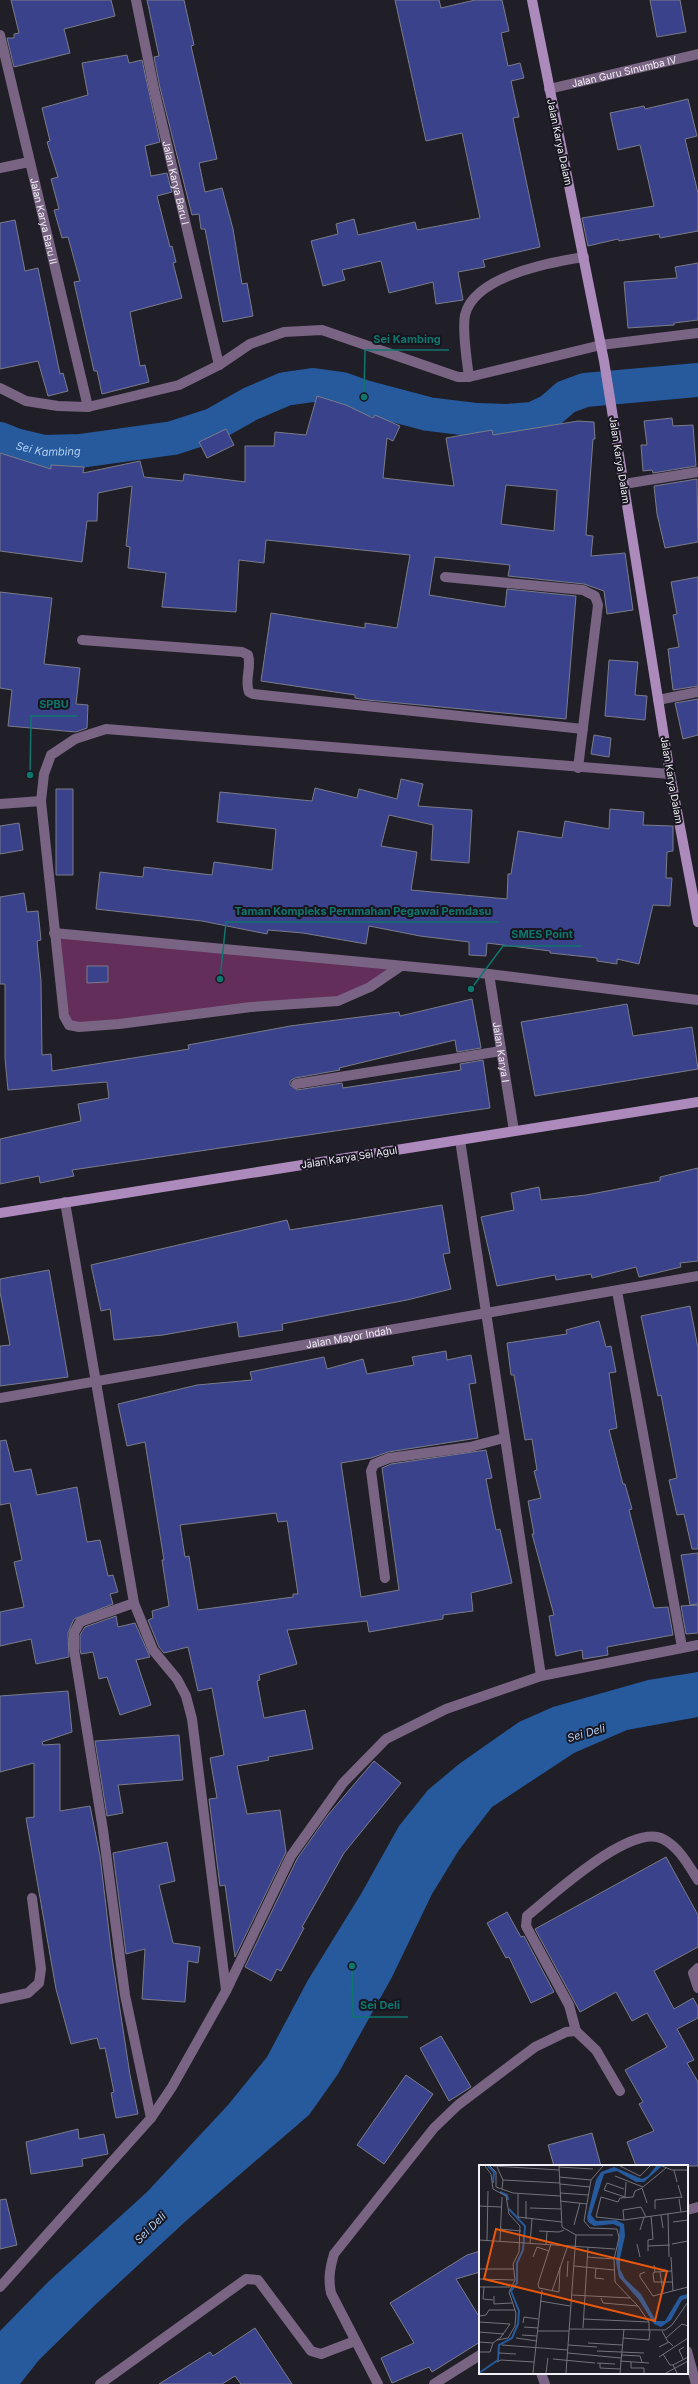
<svg xmlns="http://www.w3.org/2000/svg" width="698" height="2384" font-family="Inter,sans-serif">
	<style>
		.green { fill: #642e5a }
		.water { fill: #265a9c }
		.lines { fill: none; stroke-linecap: round; stroke-linejoin: round }
		.river { stroke: #265a9c; stroke-width: 34 }
		.building { fill: #3b428c; stroke: #7a7c88; fill-rule: evenodd }
		.lane { stroke: #796483; stroke-width: 10 }
		.street { stroke: #796483; stroke-width: 10 }
		.secondary { stroke: #ad8abc; stroke-width: 10 }
		.labels { text-anchor: middle; dominant-baseline: central; stroke-width: 4; stroke-linejoin: round; paint-order: stroke }
		.street-label { font-size: 10px; fill: #f1f0f6; stroke: #17151e }
		.water-label { font-size: 11px; font-style: italic; fill: #b2cef3; stroke: #17151e }
		.inset-river { fill: none; stroke: #265a9c; stroke-width: 2 }
		.inset-road { fill: none; stroke: #74727a; stroke-width: 1 }
		.view { fill: #e8590c; fill-opacity: 0.15; stroke: #e8590c; stroke-width: 2 }
		.inset-edge { fill: none; stroke: #f1f0f6; stroke-width: 2 }
		.leader { fill: none; stroke: #0f766e; stroke-width: 1.5 }
		.callout-dot { fill: #0f766e; stroke: #17151e; stroke-width: 1.5 }
		.callout-label { font-size: 11px; text-anchor: middle; font-weight: bold; fill: #0f766e; stroke: #17151e; stroke-width: 4; stroke-linejoin: round; paint-order: stroke }
	</style>
	<rect width="100%" height="100%" fill="#201e27"/>
	<path class="green" d="M56,936L387,966L392,970L337,999L120,1022L70,1024Z"/>
	<path class="water" d="M698,1672V1717L627,1730L574,1753L492,1807L459,1850L432,1894L392,1977L338,2074L309,2115L187,2220L95,2305L39,2360L20,2384H0V2331L48,2282L147,2192L228,2105L267,2057L308,1980L361,1894L399,1826L428,1790L459,1764L519,1722L553,1707L648,1680Z"/>
	<g class="lines">
		<path class="river" id="s1" d="M0,439L15,445L44,452L80,451L173,438L213,425L250,404L285,389L313,385L342,389L364,397L428,414L477,420L507,421L533,419L550,411L566,397L585,390L698,380"/>
	</g>
	<path class="building" d="M11,0H111L115,16L64,29L70,53L14,67L7,38H14V34L19,33Z
		M147,0H184L194,45L191,46L217,159L199,163L205,192L222,188L233,229L242,284L247,283L253,316L223,322L205,229H201L199,214L192,215L160,88L154,57L159,56Z
		M395,0H439L441,8L475,0H502L509,31L501,33L508,66L520,63L524,78L511,81L519,117L513,118L540,247L483,260L485,267L458,272L463,300L436,304L433,282L389,293L381,261L342,270L345,280L323,286L311,241L338,234L336,224L354,219L358,235L415,222L417,230L480,218L462,133L426,141Z
		M650,0H680L686,32L657,37Z
		M127,55L129,63L142,60L160,142L145,146L151,176L167,173L172,192L157,196L170,247L172,246L176,262L173,263L182,298L130,312L140,366L145,365L149,382L102,394L97,371H94L74,282L80,281L68,237L62,238L54,210L59,209L51,179L58,177L47,142L50,141L42,108L88,95L82,63Z
		M688,99L697,136L685,139L698,193V231L660,238L659,234L619,241L618,239L588,246L582,218L654,206L640,145L618,150L610,113L644,106L645,109Z
		M15,220L25,271L38,268L60,374L63,373L68,391L48,396L38,361L0,369V223Z
		M698,263V320L674,323V325L628,328L624,282L677,278L675,267Z
		M317,396L346,405L373,418L375,415L400,426L393,441L387,438L383,478L454,486L446,438L492,430L493,435L578,421L594,422L595,439H593L586,535L593,536L591,556L625,553L633,610L607,614L604,591L584,584L508,576L510,565L435,557L429,595L505,607L507,589L576,596L566,719L368,700L355,698V695L261,681L271,613L365,628V623L397,628L410,555L266,540L264,563L239,560L236,612L162,607L166,573L128,568L130,547L126,546L132,486L98,493L97,521H87L82,562L0,551V453L51,469V465L84,467L83,473L140,461L144,477L183,481L184,474L245,482V446H274L275,432L306,435ZM506,485L557,490L554,531L501,524Z
		M672,418L673,426L693,425L696,466L653,473L652,470L643,471L641,445H647L644,421Z
		M226,429L234,445L207,458L199,442Z
		M697,479L698,542L665,548L657,514L654,486Z
		M698,577V686L673,690L668,649L679,647L673,615L677,614L671,582Z
		M0,592L52,598L44,664L80,668L76,704L88,705L87,728L76,732L8,726L12,690L0,688Z
		M609,660L638,662L635,695L647,696L645,720L605,716Z
		M698,699V735L683,739L675,703Z
		M594,735L611,738L609,757L591,754Z
		M401,779L423,784L418,806L472,810L469,863L431,860L433,825L389,815L381,846L417,852L411,890L507,899L508,874H511L518,831L562,838L565,821L609,829L610,809L644,812L643,825L673,826V851L667,852L666,878H672L670,906L653,905L639,964L617,959V964L597,961V958L550,953V951L487,943L486,956L469,955V942L420,936L369,926L366,944L303,933L268,930L267,934L202,921L96,909L100,872L143,877L144,867L212,875L214,862L272,870L276,829L217,822L220,792L312,801L315,788L357,798L359,789L397,799Z
		M56,789H73V875H56Z
		M19,823L23,850L0,854V826Z
		M24,893L27,912L38,911L41,940L37,941L41,981L42,1055L51,1054L52,1071L189,1049L188,1045L290,1026L399,1012L400,1016L472,999L481,1048L457,1052L455,1040L339,1068L340,1070L295,1078L290,1081V1085L297,1090L342,1083L343,1088L461,1070L460,1064L483,1060L490,1108L72,1170L74,1176L40,1183L39,1176L0,1184V1139L81,1121L78,1104L109,1098L107,1082L8,1090L5,1058V984H0V897Z
		M87,966H108V982L87,983Z
		M627,1004L633,1036L692,1027L698,1069L535,1096L521,1022Z
		M698,1168V1261L680,1263L681,1267L639,1277L636,1267L592,1278L591,1274L556,1280L555,1275L497,1286L481,1217L514,1210L511,1193L539,1187L541,1200L586,1195L660,1181V1177Z
		M442,1205L450,1253L443,1254L451,1289L407,1300L282,1324L283,1330L239,1337L237,1322L163,1335L114,1340L110,1309L101,1311L91,1265L287,1220L290,1230Z
		M49,1270L68,1377L0,1386V1346L10,1345L0,1292V1279Z
		M690,1306L698,1348V1549H692L684,1514L677,1515L669,1480L677,1478L661,1395L658,1396L641,1316Z
		M599,1321L606,1347L611,1346L616,1372L609,1373L617,1428L609,1430L623,1484H625L632,1509L629,1510L654,1608L668,1607L673,1635L607,1647L608,1655L583,1659L582,1650L556,1656L549,1616L554,1615L532,1534H534L528,1501L541,1498L534,1471L537,1470L532,1439L525,1440L514,1375H511L507,1343L567,1334L566,1330Z
		M446,1351L447,1360L471,1355L476,1383L469,1384L478,1438L388,1452L371,1458L341,1463L361,1597L399,1590L382,1468L391,1464L486,1450L492,1478L486,1479L496,1530L500,1529L512,1583L471,1593L473,1611L443,1615V1619L369,1632L367,1621L287,1630L297,1664L259,1675L260,1680L257,1681L264,1718L305,1710L313,1749L268,1757L269,1760L237,1766L247,1814L280,1810L286,1852L235,1957L225,1885L220,1886L209,1799L217,1798L210,1758L224,1755L212,1688L198,1691L188,1647L164,1653L159,1647L148,1620L153,1618L152,1611L169,1606L162,1560H164L145,1442L127,1446L118,1404L197,1385L252,1380L250,1372L324,1357L327,1369L363,1359L367,1374L414,1365L412,1357ZM276,1513L278,1522L287,1521L298,1594H293V1597L198,1610L189,1556L185,1557L180,1525Z
		M6,1440L14,1472L31,1469L37,1495L77,1487L87,1542L100,1540L108,1576L113,1575L118,1592L110,1594L113,1604L74,1619L68,1633L69,1657L36,1664L31,1639L0,1646V1612L24,1607L14,1562L22,1560L10,1503L0,1505V1441Z
		M698,1553V1604L690,1605L681,1555Z
		M698,1605V1633L686,1634L681,1606Z
		M116,1616L118,1627L135,1623L150,1657L136,1660L151,1705L120,1715L107,1677L99,1679L93,1652L81,1654L80,1649V1635L85,1627Z
		M68,1691L72,1732L42,1742L43,1745L60,1744V1811L90,1806L100,1856L112,1957L130,2075L138,2114L116,2118L111,2093L114,2092L105,2048L100,2049L97,2038L71,2044L56,1989L26,1818L34,1817V1763L0,1772V1696Z
		M179,1735L183,1780L118,1785L123,1813L107,1816L95,1741Z
		M374,1761L401,1783L344,1853L302,1927L304,1928L281,1971L277,1969L271,1981L245,1967L297,1859L328,1815Z
		M167,1842L175,1881L159,1885L173,1943L200,1947L198,1963L188,1961L185,2002L142,1999L145,1949L126,1954L113,1853Z
		M666,1857L698,1915V1947L654,1971L674,2009L693,1998L698,2007V2018L677,2029L694,2060L687,2063L698,2082V2166H636L627,2142L654,2131L639,2104L643,2102L625,2070L667,2047L647,2013L632,2021L616,1992L580,2012L535,1929Z
		M507,1912L521,1937L524,1936L554,1992L531,2003L509,1957L506,1958L487,1923Z
		M441,2036L471,2087L449,2101L420,2048Z
		M406,2075L433,2094L384,2164L357,2145Z
		M78,2129L79,2139L104,2134L108,2154L82,2159L83,2166L31,2174L26,2142Z
		M592,2133L601,2166H554L548,2145Z
		M6,2199L17,2245L0,2249V2200Z
		M480,2251V2272L456,2279L480,2318V2342L432,2372L429,2367L392,2383L381,2358L414,2343L390,2303L467,2255Z
		M255,2328L292,2384H241L235,2376L222,2384H159L210,2352L213,2356Z"/>
	<g class="lines">
		<path class="lane" d="M0,168L29,162
			M469,377C467,362 462,330 465,315C474,276 551,262 584,257
			M82,640L242,652L248,655C252,667 244,680 249,692L253,694L583,729
			M698,1968L693,1973L698,1988
			M0,1999L28,1993L39,1983L41,1969L32,1898
			M576,2031L569,2005L526,1926L527,1916C552,1896 631,1822 663,1839C679,1847 689,1866 698,1880
			M100,2384L246,2279L258,2280L311,2351L321,2354L355,2341"/>
		<g class="street">
			<path id="s2" d="M136,0L154,89L219,365"/>
			<path id="s3" d="M0,35L88,407"/>
			<path id="s4" d="M549,89L698,54"/>
			<path d="M0,388L26,401L58,406L88,407L179,385L219,365L250,344L284,332L322,330L458,377H469L601,345L698,333"/>
			<path d="M624,484L698,472"/>
			<path d="M445,577L583,590L595,596L598,605L578,768"/>
			<path d="M658,700L698,692"/>
			<path d="M0,804L41,801"/>
			<path d="M54,933L489,974L698,1000"/>
			<path d="M401,966L370,987L338,1001L251,1007L119,1024L79,1027L69,1025L64,1016L41,801L44,774L51,755L75,739L106,729L670,774"/>
			<path id="s5" d="M489,974L514,1131"/>
			<path d="M296,1084L501,1051"/>
			<path d="M460,1140L541,1676"/>
			<path d="M65,1202L134,1603L153,1650L177,1679L186,1696L192,1719L226,1990"/>
			<path d="M617,1291L682,1647"/>
			<path id="s6" d="M0,1398L698,1276"/>
			<path d="M385,1578L371,1471L374,1464L389,1458L470,1447L504,1438"/>
			<path d="M134,1603L80,1622L74,1633V1650L103,1830L125,1995L151,2118"/>
			<path d="M687,2210L698,2207"/>
			<path d="M0,2287L151,2118L172,2087L226,1991L291,1856L343,1783L386,1739L446,1709L541,1676L698,1645"/>
			<path d="M687,2351L696,2384"/>
			<path d="M541,2373L545,2384"/>
			<path d="M378,2384L331,2293C328,2278 330,2268 334,2254L434,2128L458,2105L535,2047L566,2032L576,2031L596,2050L620,2091"/>
			<path d="M434,2384L480,2355"/>
		</g>
		<path class="secondary" d="M532,0L604,361L670,774L698,922
			M0,1213L698,1102"/>
	</g>
	<g class="labels">
		<g class="street-label">
			<text stroke="none"><textPath href="#s4" startOffset="77">Jalan Guru Sinumba IV</textPath></text>
			<text transform="translate(560 142) rotate(78)">Jalan Karya Dalam</text>
			<text stroke="none"><textPath href="#s2" startOffset="187">Jalan Karya Baru I</textPath></text>
			<text stroke="none"><textPath href="#s3" startOffset="191">Jalan Karya Baru II</textPath></text>
			<text transform="translate(620 460) rotate(81)">Jalan Karya Dalam</text>
			<text transform="translate(672 780) rotate(80)">Jalan Karya Dalam</text>
			<text stroke="none"><textPath href="#s5" startOffset="79">Jalan Karya I</textPath></text>
			<text transform="translate(349 1157) rotate(-9)">Jalan Karya Sei Agul</text>
			<text stroke="none"><textPath href="#s6" startOffset="354">Jalan Mayor Indah</textPath></text>
		</g>
		<g class="water-label">
			<text stroke="none"><textPath href="#s1" startOffset="50">Sei Kambing</textPath></text>
			<text transform="translate(586 1733) rotate(-16)">Sei Deli</text>
			<text transform="translate(150 2228) rotate(-45)">Sei Deli</text>
		</g>
	</g>
	<g transform="translate(479 2165)">
		<rect width="209" height="209" fill="#201e27"/>
		<path d="M177,1H183L165,17H157L138,6L125,9L112,50L117,56L137,55L145,59L146,71L141,93V104L146,114L162,129L177,156H186L201,131L209,129V133L203,135L192,155L182,162L175,159L160,135L140,112L137,97L141,62L134,59L115,61L109,57L108,52L117,15L122,7L135,2L163,14L169,11Z" fill="#265a9c"/>
		<path class="inset-river" d="M9,1L15,7L14,18M21,27L28,30L29,35M0,208L19,195L20,180L33,173L39,159L40,146L32,126L38,118V98L44,85L46,61L30,44"/>
		<path class="inset-road" d="M6,1L12,9L14,24L27,31L30,49L41,61L40,87L34,99L36,115L30,127L37,148L36,161L29,173L18,175M11,1L17,7V22L34,28L81,31M14,1L80,5M80,1L83,62L97,70L87,208M124,1L112,15L105,56L111,63L138,64L140,73L135,94L136,117L159,141L170,157V166M141,1L161,11L171,1M183,1L193,5H209M18,2L24,15L23,24M80,2L114,4M195,5L198,17M136,11L164,22L187,3M80,12L112,15M24,15L81,18M81,19L111,22M199,20L203,33M163,23L156,26L154,32L141,33L139,37L122,32L117,52L145,55L144,45L162,42L167,52M163,23L168,38M145,24L128,18L125,25L146,32L147,17M81,28L109,30M39,29V52L83,57M200,34L202,47M81,36L108,39M0,41L22,42M51,43L82,44M176,44V35L203,32M189,49L190,92M182,50L184,63M47,54V36M145,55L209,46M194,57L209,55M95,60L101,38M21,64L42,66M161,65L165,52M60,66L80,67L85,65M97,70H134M0,75L136,84M8,75L9,26M21,76L23,32M51,78L53,54M67,79L68,67M72,79L59,119L60,123L80,127L81,102M158,79L161,92M193,79L209,76M169,81L191,80M169,86V75L174,74L172,51M54,92L58,82L70,86M108,92L135,94M192,92L194,126M175,100L176,107L193,106M95,101L135,105M117,103L116,113L125,114M0,104H35M166,107L161,109V112L174,131L209,122M176,107L174,108L175,117H193M181,107L184,126M88,112L89,96M0,114L35,115M0,122H31M5,122L4,134L14,135M73,126L89,80M93,130L151,133M15,131V139L33,138M122,133L124,138L159,141M61,136L91,141M0,151L7,150L10,145H36M104,154L170,157M0,157L31,159L22,172L14,178L11,187H0M44,158L45,152L59,154M45,162L59,163M104,163L109,82M90,164L186,165L193,160L209,137M59,166H90M183,166L189,177M0,167L25,169M43,170L58,171M37,173L58,176M144,173L170,175L171,166M187,173L203,159L209,161M0,177L14,178M109,178L143,180M23,180L89,185M89,180L118,182M180,182L190,177L194,181M118,186L165,188M20,188L37,189M89,188L142,193M184,189L191,200H194M142,190L161,191L163,197M180,192L209,173M74,194L116,198M204,194L200,185L205,182M141,196L170,198M18,197L22,195L55,197M152,197V203H165V208M118,198L136,199M121,198V203L141,204M54,208L63,125M67,208L69,193M141,208L145,164M187,208L209,196M198,208L194,200L209,192"/>
		<path class="view" d="M17,64L188,106L176,156L5,114Z"/>
		<rect width="209" height="209" class="inset-edge"/>
	</g>
	<path class="leader" d="M364 397L365 350H449M30 775L31 716H77M220 979L226 922H499M471 989L503 946H581M352 1966L353 2017H408"/>
	<g class="callout-dot">
		<circle cx="364" cy="397" r="4"/>
		<circle cx="30" cy="775" r="4"/>
		<circle cx="220" cy="979" r="4"/>
		<circle cx="471" cy="989" r="4"/>
		<circle cx="352" cy="1966" r="4"/>
	</g>
	<g class="callout-label">
		<text x="407" y="343">Sei Kambing</text>
		<text x="54" y="708">SPBU</text>
		<text x="363" y="915">Taman Kompleks Perumahan Pegawai Pemdasu</text>
		<text x="542" y="938">SMES Point</text>
		<text x="380" y="2009">Sei Deli</text>
	</g>
</svg>
